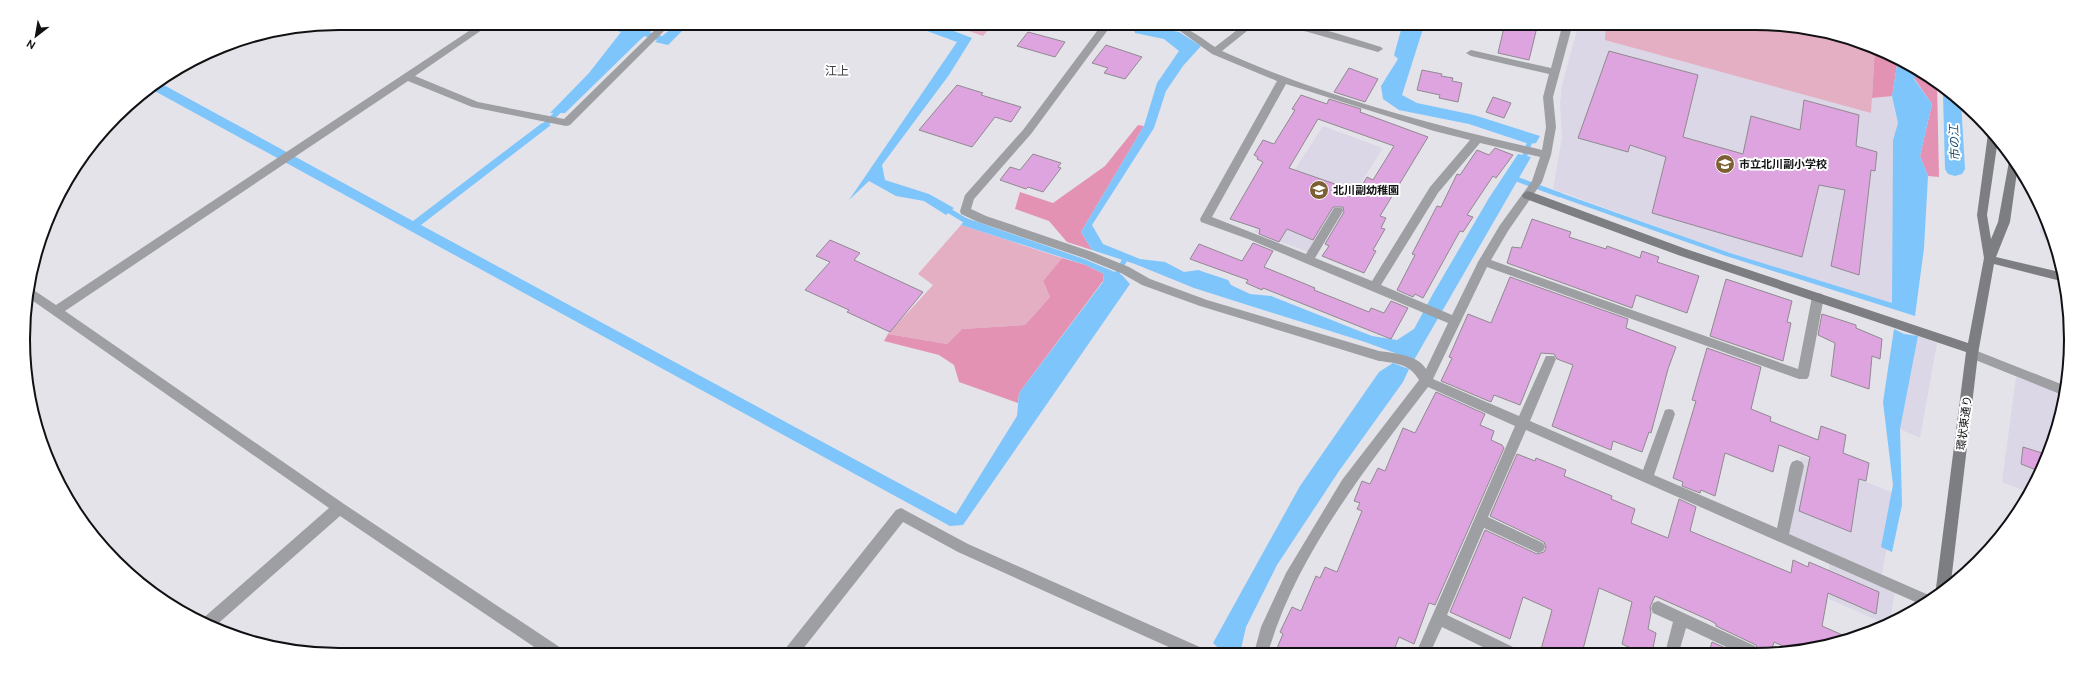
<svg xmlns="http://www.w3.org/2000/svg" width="2094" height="678" font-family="Ubuntu,'Noto Sans JP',sans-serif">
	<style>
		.built { fill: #dbd7e6 }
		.green { fill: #e4aec3 }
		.forest { fill: #e392b3 }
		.water { fill: #7dc5fb }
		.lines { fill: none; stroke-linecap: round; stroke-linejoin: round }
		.stream { stroke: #7dc5fb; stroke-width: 5 }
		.canal { fill: #7dc5fb; fill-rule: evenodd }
		.building { fill: #dea4e0; stroke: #8f8a8f; fill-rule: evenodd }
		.street { fill: #9e9fa2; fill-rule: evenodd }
		.secondary { fill: #7d7e82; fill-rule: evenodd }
		.labels { text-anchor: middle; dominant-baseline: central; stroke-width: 4; stroke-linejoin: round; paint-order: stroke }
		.poi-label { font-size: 11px; font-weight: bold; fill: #111013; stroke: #fff; text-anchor: start }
		.street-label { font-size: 11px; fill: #111013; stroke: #fff }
		.neighbourhood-label { font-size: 12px; fill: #3e3c42; stroke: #fff }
		.water-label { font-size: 12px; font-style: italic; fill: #194f72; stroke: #fff }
		.rim { fill: none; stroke: #111013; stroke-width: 2 }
	</style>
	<rect width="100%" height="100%" fill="#e5e3ea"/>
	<path class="built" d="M1579,23H1755L1817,29L1876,47L1898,59L1892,96L1898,123L1893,140L1892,304L1730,253L1553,189L1562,137L1560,105L1562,85Z
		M1323,126L1383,148L1316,255L1254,232Z
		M2043,210L2047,218L2057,250L2049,245L2040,232Z
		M1918,336L1937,343L1920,438L1900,429Z
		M2016,377L2065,395V401L2030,493L2002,482Z
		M1801,456L1896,494L1882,574L1785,534Z
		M1829,561L1895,590L1890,624L1888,625L1829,599Z"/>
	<path class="green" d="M964,23H994L983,36L960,28Z
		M1606,23H1755L1817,29L1875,47L1871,113L1605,40Z
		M961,225L1062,258L1043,281L1050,297L1025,325L962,329L947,344L888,334L933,285L918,274Z"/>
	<path class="forest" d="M1875,47L1898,59L1892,96L1872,98Z
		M1918,69L1937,82L1939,177L1928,176L1920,156L1932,104L1914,78Z
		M1138,125L1144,126L1081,232L1092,250L1067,242L1049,221L1015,209L1020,192L1053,203L1105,166Z
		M1062,258L1086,265L1104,274L1103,281L1019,393L1018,403L959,382L954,365L939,355L884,341L888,334L947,344L962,329L1025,325L1050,297L1043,281Z"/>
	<path class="water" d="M593,23H623L651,31L642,38L565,113H550L589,73L621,32Z
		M678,23H690L668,45L655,42Z
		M905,23H933L972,38L949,75L882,165L885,180L929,194L954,208L946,215L924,201L896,196L869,181L849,200L957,42Z
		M1132,23L1179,32L1201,46L1183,66L1166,91L1154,128L1092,225L1103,244L1140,259L1165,262L1184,272L1198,270L1228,280L1231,285L1250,294L1271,296L1372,336L1397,340L1414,329L1434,292L1489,198L1518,154L1531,157L1414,360L1365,342L1194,288L1135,264L1092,250L1081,232L1144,126L1157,83L1179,51L1164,39L1135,33Z
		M1403,23H1423L1422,32L1402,95L1417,103L1474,115L1540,136L1536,143L1529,144L1469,124L1399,110L1383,99L1381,86L1398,59L1394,55Z
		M1898,59L1918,69L1914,79L1932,104L1920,156L1928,176L1924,248L1915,316L1726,256L1562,198L1558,192L1730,253L1892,303L1893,140L1898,123L1892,96Z
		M160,83L413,221L542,123L551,125L421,225L956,514L1017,416L1019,393L1103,282L1104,274L1086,265L961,225L966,218L1084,259L1122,275L1130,284L963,525L950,526L151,89Z
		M1894,329L1904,334L1918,336L1900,429L1902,505L1892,552L1881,547L1893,485L1883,402Z
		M1393,363L1409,369L1403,382L1339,471L1277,565L1246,627L1240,653H1224L1213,643L1300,486L1379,372Z"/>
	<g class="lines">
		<path class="stream" d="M640,32L666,40L667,38
			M542,128L562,108
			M1525,155L1529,144
			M1519,180L1560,195
			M943,207L971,224
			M1116,276L1124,261"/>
		<path class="canal" d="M1946,89L1961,102L1965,169L1962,174L1955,176L1948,174L1945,169L1943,93Z"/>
	</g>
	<path class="building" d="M1505,23H1538L1529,60L1498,53Z
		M1028,32L1065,42L1055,57L1017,46Z
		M1106,45L1142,57L1125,79L1104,73L1108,68L1092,63Z
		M1609,51L1698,75L1683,137L1743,154L1751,116L1800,130L1804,100L1859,115L1856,146L1877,152L1875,171L1871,170L1859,275L1831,266L1845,190L1819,185L1802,257L1652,213L1666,157L1630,145L1628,152L1578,138Z
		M1349,68L1378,79L1365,102L1334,92Z
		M1422,70L1442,74L1441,76L1453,78L1452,81L1462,83L1458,102L1439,98L1440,95L1417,90Z
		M957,85L983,93L981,95L1021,107L1011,122L995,117L972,147L919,130Z
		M1301,95L1327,104L1329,99L1361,109L1360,112L1428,137L1380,216L1386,218L1381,228L1385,229L1373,250L1376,251L1364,273L1322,256L1329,246L1325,244L1344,212L1343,207H1333L1313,240L1287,229L1279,242L1259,234L1260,229L1230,219L1263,162L1257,159L1258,157L1254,155L1263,140L1274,144L1295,110L1292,109ZM1318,119L1394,146L1373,180L1367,177L1358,192L1289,168Z
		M1493,97L1511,103L1504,118L1486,112Z
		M1495,148L1513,155L1496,178L1493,176L1467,215L1473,217L1463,232L1460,231L1423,298L1415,294L1413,297L1397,290L1415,255L1412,254L1437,206L1441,207L1457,174L1460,175L1477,150L1489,155Z
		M1033,154L1061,163L1058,167L1061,168L1043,192L1028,187L1026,189L1000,180L1010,167L1020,170Z
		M1532,219L1571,232L1569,237L1606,249L1607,246L1640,258L1642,251L1659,257L1657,262L1699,276L1687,313L1636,295L1632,308L1507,263L1512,247L1521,248Z
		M830,240L860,253L854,260L923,292L890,332L847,312L849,310L805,290L830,262L816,256Z
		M1253,243L1273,251L1264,267L1315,288L1314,290L1369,312L1371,308L1384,313L1391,301L1408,308L1391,339L1263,288L1262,290L1246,283L1248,280L1190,259L1199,244L1242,261Z
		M1510,277L1628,319L1626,328L1676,347L1668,369L1651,433L1649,432L1642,452L1613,441L1611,450L1552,426L1573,365L1557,359L1554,354L1541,353L1520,405L1494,395L1491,402L1441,381L1452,358L1449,357L1468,314L1491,323Z
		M1726,279L1792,301L1787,322L1791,323L1783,361L1710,336Z
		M1822,314L1856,325V328L1882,339L1880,359L1872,356L1869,389L1831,376L1835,343L1818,335Z
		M1707,348L1761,367L1751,409L1771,417L1770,421L1818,440L1821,426L1846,435L1843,453L1869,463L1866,481L1859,479L1851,532L1799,511L1810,457L1779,445L1773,472L1725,453L1715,496L1701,490L1700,493L1682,486L1683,482L1673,478L1696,401L1692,400Z
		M1436,392L1485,414L1480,425L1494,431L1491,440L1502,445L1504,448L1435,605L1429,603L1414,644L1399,637L1393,653H1275L1283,634L1280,632L1292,607L1301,611L1316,576L1320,578L1325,567L1337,572L1362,511L1357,509L1360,503L1354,501L1362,481L1370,484L1378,468L1385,471L1403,428L1415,433Z
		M2023,447L2045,454L2039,471L2021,464Z
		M1517,454L1535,461L1536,458L1566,470L1564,476L1612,496L1611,499L1635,509L1631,523L1668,538L1679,499L1696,507L1690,531L1791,573L1793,560L1808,567L1809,562L1879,592L1876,614L1828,593L1822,626L1847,637L1796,652L1774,642L1771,652H1758L1756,645L1716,626V624L1711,621L1655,596L1650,607L1651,613L1648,629L1656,633L1652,653H1642L1622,644L1632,602L1599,588L1582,653H1540L1552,610L1523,597L1510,639L1450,612L1485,530L1537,554L1544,552L1546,548L1544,542L1490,516Z
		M1712,642L1734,652H1709Z"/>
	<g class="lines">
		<path class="street" d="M481,23H492L415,76L478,102L564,119L662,23H672L570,125L566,126L472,107L408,81L65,311L344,504L564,650L566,655H546L340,516L213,628L201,620L329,508L26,296L29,287L56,305Z
			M1103,23H1113L1031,134L974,199L971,209L986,216L1092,252L1129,267L1150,279L1207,300L1379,351C1394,353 1418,355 1426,369L1448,323L1248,239L1201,222L1200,219L1277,81L1212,54L1180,31L1158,23C1184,23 1194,33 1215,47L1246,23H1257L1222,51C1324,97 1434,125 1542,150L1546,127L1543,97L1549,74L1471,56L1466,53L1471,50L1551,68L1563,23H1573L1553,97L1556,127L1551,155L1542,182L1508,231L1491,260L1798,369L1812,297L1818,293L1822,294L1824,297L1809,376L1807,379H1799L1487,267L1433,379L1519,416L1546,356H1554L1556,359L1530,421L1643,470L1665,410L1669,409L1673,410L1675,414L1654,475L1777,528L1790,466L1792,462L1797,460L1802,462L1804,466L1789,534L1931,596L1920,604L1526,430L1488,517L1543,543L1545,547L1543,551L1538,553L1484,528L1447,615L1515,648L1517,653H1495L1442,627L1430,653H1416L1515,426L1428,387C1367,467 1296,555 1268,653H1254L1261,627L1286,573L1342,480L1419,380C1410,364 1396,363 1379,361L1200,306L1142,285L1121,273L1084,258L978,222L961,214L960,211L965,195L1023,130ZM1286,84L1434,131L1470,140L1430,187L1372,281L1315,258L1343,211L1342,208H1334L1306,254L1212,217ZM1480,143L1540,157L1532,181L1500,225L1478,262L1452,315L1381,285L1438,193Z
			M1275,23C1312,23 1347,37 1381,47L1383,49L1378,52L1308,32L1277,25Z
			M1972,349L2066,386L2065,396L1968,357L1966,354L1968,351Z
			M901,508L968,544L1202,648L1204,653H1182L958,552L903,522L799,654H783L785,649L896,510Z
			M1658,601L1755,646L1757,652H1737L1686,628L1679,652L1665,653L1673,622L1653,613L1651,608L1653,603Z"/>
		<path class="secondary" d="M1991,131L1998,139L1987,215L1991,239L1998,222L2010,156L2018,165L2010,222L1996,257L2064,273L2065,282L1994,264L1978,354L1951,582L1938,592L1936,588L1966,352L1678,255L1523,198L1522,195L1527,191L1531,192L1686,249L1968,343L1984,258L1977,215L1988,134Z"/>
	</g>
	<defs>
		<symbol id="school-disc" viewBox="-11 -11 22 22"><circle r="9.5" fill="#7c6033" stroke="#fff"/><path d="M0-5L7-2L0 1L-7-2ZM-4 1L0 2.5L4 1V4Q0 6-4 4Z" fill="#fff"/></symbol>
	</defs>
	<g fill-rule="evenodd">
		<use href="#school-disc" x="1714" y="153" width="22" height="22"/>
		<use href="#school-disc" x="1308" y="179" width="22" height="22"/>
	</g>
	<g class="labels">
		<g class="poi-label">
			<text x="1739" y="164">市立北川副小学校</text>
			<text x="1333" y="190">北川副幼稚園</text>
		</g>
		<g class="street-label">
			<text transform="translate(1964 423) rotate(-83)">環状東通り</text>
		</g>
		<g class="neighbourhood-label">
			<text x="837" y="70">江上</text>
		</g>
		<g class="water-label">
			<text transform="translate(1954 143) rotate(-92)">市の江</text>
		</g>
	</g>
	<path d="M0 0H2094V678H0ZM339 30H1755A309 309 0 0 1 2064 339V339A309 309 0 0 1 1755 648H339A309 309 0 0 1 30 339V339A309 309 0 0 1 339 30Z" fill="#fff" fill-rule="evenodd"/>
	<path class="rim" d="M339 30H1755A309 309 0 0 1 2064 339V339A309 309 0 0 1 1755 648H339A309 309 0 0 1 30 339V339A309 309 0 0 1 339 30Z"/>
	<g transform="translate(36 36) rotate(211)" stroke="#ffffff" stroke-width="3" paint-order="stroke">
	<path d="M0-3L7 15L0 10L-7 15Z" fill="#111013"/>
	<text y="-6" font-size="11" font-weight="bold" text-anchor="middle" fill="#111013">N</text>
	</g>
</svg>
